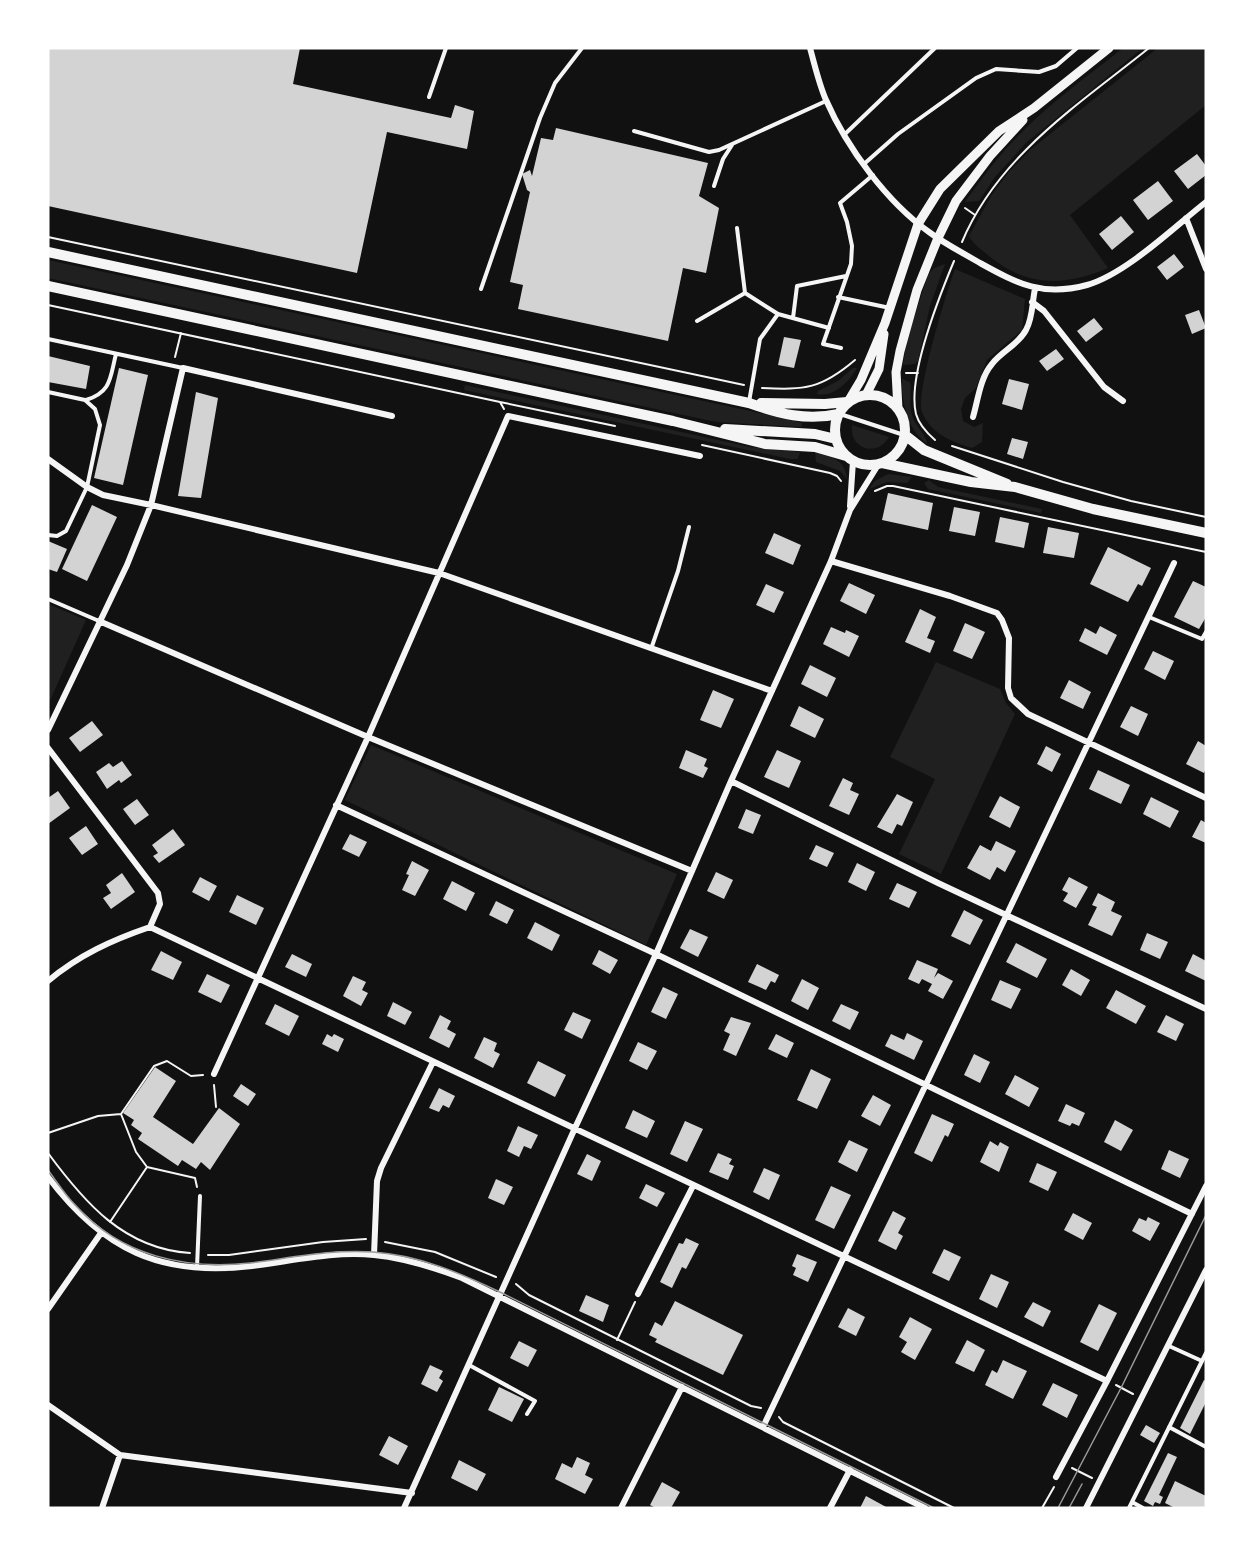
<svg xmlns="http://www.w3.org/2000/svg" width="1254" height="1556" font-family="Cabin,sans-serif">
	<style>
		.green { fill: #202020 }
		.building { fill: #d3d3d3 }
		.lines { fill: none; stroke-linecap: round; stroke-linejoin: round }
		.path { stroke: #f5f5f5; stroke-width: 2 }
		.service { stroke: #f5f5f5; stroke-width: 4 }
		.minor { stroke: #f5f5f5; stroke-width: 6 }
		.tertiary { stroke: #f5f5f5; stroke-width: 9 }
		.secondary { stroke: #f5f5f5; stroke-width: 10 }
		.tram { stroke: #9a9a9a; stroke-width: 1.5 }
	</style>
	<rect width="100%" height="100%" fill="#111"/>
	<path class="green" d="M1123,48H1143L1027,142L995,177L979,201L965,202C982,178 999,155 1020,134C1051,102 1088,76 1123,48Z
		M1158,48H1206V105L1070,215L1108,268C1065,286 1028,288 989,256C982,250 974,245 969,236L991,196L1008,173L1030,150Z
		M48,260L778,417L802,423V427L716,422L48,278Z
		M945,264L930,306L918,361L915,364L903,365L906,342L928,275L934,268Z
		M955,269L1025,299L1022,330L987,360L976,388L965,398L961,409L963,421L974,427L983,423L982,442L972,448C952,442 930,433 922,412C915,395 947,290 955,269Z
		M853,368H857C849,382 833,398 817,394L818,391L838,381Z
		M902,379L910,382C912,394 908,406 913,418C916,427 927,435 927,444C908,430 901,401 902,379Z
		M465,385L750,447L800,452L798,459H790L464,390Z
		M852,425L889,437C877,458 849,449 852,425Z
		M815,452C832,456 845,460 847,479L840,471L816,462Z
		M888,474L912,477L907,483L887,482L869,489L875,481Z
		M929,480L938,487L1042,509L1041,513L928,489L924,483Z
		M48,604L86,620L48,705Z
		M936,662L1000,689L1006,703L1015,714L941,874L899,854L935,779L890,757Z
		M371,745L677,874L646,945L345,800Z"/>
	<path class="building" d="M48,48H300L293,84L451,118L455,105L474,111L467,149L387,132L357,273L48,206Z
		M556,128L708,163L699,196L719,208L706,273L683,268L668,341L518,309L523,285L510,282L530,192L527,190L522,174L530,170L532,176L541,138L553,140Z
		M1197,154L1206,166V175L1188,189L1174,171Z
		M1158,181L1173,201L1148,220L1133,200Z
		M1121,216L1134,232L1112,250L1099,234Z
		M1174,254L1184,267L1167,280L1157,267Z
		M1199,310L1206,328L1192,334L1185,315Z
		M1094,318L1103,329L1086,342L1077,331Z
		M784,337L801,340L794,368L778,365Z
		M1056,349L1064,359L1047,371L1039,361Z
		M48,356L90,366L86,389L48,382Z
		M119,368L148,375L123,485L94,478Z
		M1009,379L1029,384L1022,410L1002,404Z
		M196,392L218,398L201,498L178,496Z
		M1012,438L1028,442L1023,459L1007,454Z
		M888,493L933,503L928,530L882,520Z
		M92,505L117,517L87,581L62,569Z
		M954,507L980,512L975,536L949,531Z
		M1000,517L1029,523L1024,548L995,542Z
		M1048,527L1079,533L1074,558L1043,553Z
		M774,533L801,545L793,565L765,553Z
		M48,541L67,549L57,572L48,569Z
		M1108,547L1151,568L1142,586L1138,584L1128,602L1090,584Z
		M1193,581L1206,587V617L1199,629L1174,617Z
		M849,583L875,595L866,614L840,601Z
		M766,584L784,592L774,613L756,605Z
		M920,609L936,617L927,638L935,641L930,653L905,642Z
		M965,623L985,632L972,659L953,651Z
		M1100,626L1117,635L1107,655L1079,641L1085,628L1096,634Z
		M831,627L845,633L846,630L859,636L849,657L823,644Z
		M1153,651L1174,661L1165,680L1144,669Z
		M810,665L836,678L827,697L801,684Z
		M1069,680L1091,692L1083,709L1060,698Z
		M713,690L734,699L721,728L700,720Z
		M799,706L824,719L815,738L790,726Z
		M1131,706L1148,714L1138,736L1120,727Z
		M92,721L103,735L80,752L69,738Z
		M1198,741L1206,746V768L1204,773L1186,764Z
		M1046,746L1061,754L1052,772L1037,764Z
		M686,750L707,759L704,766L708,768L703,778L679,768Z
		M777,750L801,761L789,788L764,777Z
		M122,761L132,775L121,783L119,780L107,789L96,772L109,763L113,767Z
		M1098,770L1130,785L1121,804L1089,789Z
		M843,778L853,783L850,790L859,794L849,815L829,806Z
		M58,791L70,808L48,824V798Z
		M897,794L913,802L902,826L897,824L892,834L877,827Z
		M1000,796L1020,807L1010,828L989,817Z
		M1151,797L1179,811L1170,828L1143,814Z
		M137,799L149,815L135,825L123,809Z
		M746,809L761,815L753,834L738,828Z
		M1201,820L1206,823V843L1192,837Z
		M86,826L98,844L82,855L69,838Z
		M173,829L185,845L159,863L153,856L158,853L152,845Z
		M350,834L367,842L359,857L342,849Z
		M996,841L1016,851L1005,872L997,867L990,880L967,868L980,845L991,851Z
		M816,845L834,853L827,867L809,859Z
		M412,861L429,870L415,896L402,890L409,875L406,874Z
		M857,863L875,872L866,891L848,882Z
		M716,872L733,880L724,899L707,891Z
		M122,873L135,892L111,909L103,898L111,893L106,885Z
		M200,877L217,886L209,901L192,892Z
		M1069,877L1088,887L1076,908L1063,901L1068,893L1062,890Z
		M452,881L475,893L466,911L443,899Z
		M897,883L917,892L909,908L889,899Z
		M1098,893L1115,902L1111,911L1122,916L1112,936L1088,925L1097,907L1092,905Z
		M237,895L264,908L256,925L229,912Z
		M496,901L514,910L507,924L489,915Z
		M964,910L983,920L970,945L951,936Z
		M535,922L560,935L552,951L527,938Z
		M690,929L708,937L698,957L680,948Z
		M1147,933L1168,942L1160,959L1140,950Z
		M1016,943L1047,959L1037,978L1006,962Z
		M599,950L618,960L610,974L592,964Z
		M161,951L182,962L173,980L151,970Z
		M292,954L312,964L306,977L285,967Z
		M1193,954L1206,961V981L1185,971Z
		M917,960L938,969L934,978L938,973L953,981L943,999L928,991L932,984L922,979L919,984L908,979Z
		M757,964L779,975L775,983L771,981L766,990L748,982Z
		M1071,969L1090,980L1081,996L1062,985Z
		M207,974L230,985L221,1003L198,992Z
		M353,976L366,982L362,990L368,993L361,1006L343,996Z
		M802,979L819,988L808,1010L791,1001Z
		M1000,980L1021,989L1011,1009L991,1000Z
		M663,987L678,994L666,1019L651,1012Z
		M1116,990L1146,1006L1136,1024L1106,1008Z
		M393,1002L412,1012L405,1025L387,1016Z
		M275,1004L299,1016L289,1036L265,1024Z
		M841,1004L859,1012L850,1030L832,1021Z
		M573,1012L591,1020L582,1039L564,1030Z
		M440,1015L451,1021L447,1029L456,1034L449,1048L429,1038Z
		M1166,1015L1184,1024L1176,1041L1157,1032Z
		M731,1017L751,1023L736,1056L723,1050L730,1034L724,1031Z
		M907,1033L923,1041L914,1060L885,1046L891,1034L904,1040Z
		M327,1034L332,1037L334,1034L344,1039L338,1052L322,1044Z
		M776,1034L794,1043L787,1058L768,1049Z
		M484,1037L497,1043L494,1051L500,1054L493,1068L474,1058Z
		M638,1042L657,1051L647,1070L629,1061Z
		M974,1054L990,1062L980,1083L964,1075Z
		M538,1061L566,1075L555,1097L527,1083Z
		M155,1067L176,1081L153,1117L193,1144L219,1108L240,1124L210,1170L201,1162L196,1169L182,1160L178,1166L138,1139L142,1133L131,1125L134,1120L123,1113Z
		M811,1069L831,1079L817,1109L797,1100Z
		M1015,1075L1039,1088L1029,1107L1005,1094Z
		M241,1084L256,1094L248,1106L233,1096Z
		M439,1088L455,1096L449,1108L443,1105L439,1112L429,1108Z
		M873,1095L891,1105L880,1126L861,1116Z
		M1066,1104L1085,1113L1079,1126L1072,1123L1070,1126L1058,1121Z
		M633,1110L655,1121L647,1138L625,1128Z
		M932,1114L954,1124L948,1137L945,1135L932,1162L914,1153Z
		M1115,1120L1133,1130L1121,1151L1104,1142Z
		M685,1121L703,1129L687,1162L670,1154Z
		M518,1126L538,1135L531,1149L524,1146L519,1157L507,1151Z
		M849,1140L868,1149L857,1172L838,1162Z
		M990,1141L998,1146L1000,1142L1009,1147L999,1172L980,1162Z
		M1169,1150L1189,1159L1180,1178L1161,1169Z
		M718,1153L732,1159L729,1164L734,1166L728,1180L709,1172Z
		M587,1154L601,1161L592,1181L577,1174Z
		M1037,1163L1057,1172L1048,1191L1029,1182Z
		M764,1168L780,1175L769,1200L753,1192Z
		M496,1179L513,1187L504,1205L488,1198Z
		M646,1184L665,1193L657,1207L639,1198Z
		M831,1186L851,1195L834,1229L815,1220Z
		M893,1211L906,1218L898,1233L903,1236L896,1250L878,1241Z
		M1073,1213L1092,1223L1083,1240L1064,1230Z
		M1148,1217L1160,1223L1150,1241L1132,1231L1139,1218L1146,1221Z
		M686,1238L699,1244L686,1269L682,1267L672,1288L660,1282L679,1243L683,1244Z
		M944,1249L961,1257L949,1281L932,1273Z
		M797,1254L817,1262L808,1282L793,1275L796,1268L792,1266Z
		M991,1274L1009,1282L997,1308L979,1299Z
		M586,1295L609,1305L603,1322L579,1311Z
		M675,1301L743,1335L723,1375L655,1342L657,1339L649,1335L655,1322L662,1326Z
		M1033,1302L1051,1311L1043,1327L1024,1317Z
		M1099,1304L1117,1313L1098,1351L1080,1342Z
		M848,1308L865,1317L856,1336L838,1327Z
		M910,1317L932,1329L915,1360L901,1352L907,1342L899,1337Z
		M967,1340L985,1350L974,1372L955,1363Z
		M519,1341L537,1350L528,1367L510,1358Z
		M1003,1360L1027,1371L1013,1399L985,1385L992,1370L997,1373Z
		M430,1365L443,1371L439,1378L443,1381L437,1392L421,1384Z
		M1204,1380L1206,1381V1402L1190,1434L1180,1428Z
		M1053,1383L1078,1395L1067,1418L1042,1405Z
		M499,1387L524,1399L512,1422L488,1410Z
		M1146,1425L1160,1433L1154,1443L1140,1435Z
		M389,1436L408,1446L398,1465L379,1455Z
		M1168,1453L1177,1457L1159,1495L1163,1497L1160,1504L1155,1502L1153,1506L1144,1501Z
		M577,1457L590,1463L585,1475L593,1479L585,1494L555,1479L562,1463L572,1468Z
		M459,1460L486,1474L477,1491L451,1478Z
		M1175,1481L1206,1496V1508H1175L1165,1503Z
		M662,1482L680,1492L671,1508H656L650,1505Z
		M866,1496L888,1508H860Z"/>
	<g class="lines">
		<path class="path" d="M965,208L975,215
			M48,237L744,385
			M962,242C998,156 1078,105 1149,48
			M48,305L500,402L504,409
			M175,357L181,333
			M906,373H918
			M762,388C805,390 821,389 855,360
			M500,402L615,426
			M935,440C927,433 919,425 916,414C907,377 939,297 954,261
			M702,445L830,473L837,476L841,481
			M952,446L1063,482L1131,501L1206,517
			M875,491L887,486H893L1206,552
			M214,1085L216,1107
			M48,1133L98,1116L121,1114
			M48,1153C84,1202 124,1249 190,1253
			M197,1187L195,1178L147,1167L136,1152L121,1114L154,1066L167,1061L191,1076L203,1075
			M110,1222L147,1167
			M385,1242L435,1252L496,1277
			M208,1255H229L323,1242L366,1239
			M516,1284L529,1295L751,1406L761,1408
			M617,1340L635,1302
			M1116,1385L1133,1394
			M779,1417L783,1422L954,1508
			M1072,1468L1092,1478
			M1042,1508L1054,1487"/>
		<path class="service" d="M429,97L446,48
			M634,131L709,152L719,150L826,101
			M845,134L935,48
			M864,164L898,134L976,78L996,69L1039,72L1056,66L1077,48
			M714,186L723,159L732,145
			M737,228L745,293L778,314
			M481,289L540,118L555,83L582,48
			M838,297L890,308
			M793,318L797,286L846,276
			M697,321L745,293
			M48,339L183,368
			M841,348L823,344L851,264L852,246L847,222L840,203L873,175
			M48,392L85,400L95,409L100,425L87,487L66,531L57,536L48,535
			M86,400C112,392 110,377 116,354
			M749,402L760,339L778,314L829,328
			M840,414L904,435
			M48,599L99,621
			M1149,617L1202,639L1206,632
			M651,649L678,571L689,527
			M197,1267L200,1196
			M1169,1346L1202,1361
			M469,1365L535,1401L527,1414
			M1169,1427L1206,1447
			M1132,1502L1143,1508
			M1129,1508L1206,1353"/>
		<path class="minor" d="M810,48C815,66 819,84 826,100C847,148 887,202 929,232C945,244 963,253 980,263C1018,284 1043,297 1087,285C1126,274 1174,227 1206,202
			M1186,218L1206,269
			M1032,302L1044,311L1104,387L1123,401
			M973,417C978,400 980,378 992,364C1002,351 1018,345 1026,330C1033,318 1032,302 1035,289
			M48,459L87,487L103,495L151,505L439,573L772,691
			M850,506L853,461
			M831,561L950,596L997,613L1002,620L1009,638L1008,688L1011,698L1028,714L1206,798
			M99,621L368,737L692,871
			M48,730L127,565L151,505L183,368L392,416
			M48,748L158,893L160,904L150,927L1107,1381
			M731,781L938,883L1206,1009
			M336,805L656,954L1192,1214
			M48,981C79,955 112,940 150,927
			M214,1074L368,737L508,416L700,456
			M48,1177C103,1250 161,1277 252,1266C293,1261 333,1251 374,1255C405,1258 433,1267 462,1278L925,1508
			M374,1255L377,1181L381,1168L433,1062
			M638,1294L693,1186
			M48,1309L101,1233
			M48,1405L120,1455L412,1493
			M763,1427L1174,563
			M1056,1477L1107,1381L1206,1186
			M102,1508L120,1455
			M404,1508L575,1128L656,954L731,781L831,561L850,510L878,465
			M621,1508L682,1387
			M830,1508L850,1470
			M1086,1508L1206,1270"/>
		<path class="tertiary" d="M866,395L879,369L884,334
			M849,400L861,380L885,323L918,224L940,189L999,131L1034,108L1109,48
			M898,409L896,372L900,351L917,290L938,238L956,201L990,156L1023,120"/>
		<path class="secondary" d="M48,252L749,403C780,414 806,421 839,414
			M48,286L673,421L765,444L815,447L846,456
			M835 430a35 35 0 1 1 70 0a35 35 0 1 1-70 0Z
			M761,403L825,404L847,402
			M725,429L815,434L836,439
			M905,435L924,450L1007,484
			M882,463L971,482L1015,487L1093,509L1206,533"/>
		<path class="tram" d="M48,1170C57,1182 65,1195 76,1206C121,1256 186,1270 250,1263C291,1258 331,1249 373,1252C419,1255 460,1273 502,1293L934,1508
			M1058,1508L1121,1388L1206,1215
			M1069,1508L1082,1484"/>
	</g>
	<rect width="1254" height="1556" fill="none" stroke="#ffffff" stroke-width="99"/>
</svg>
